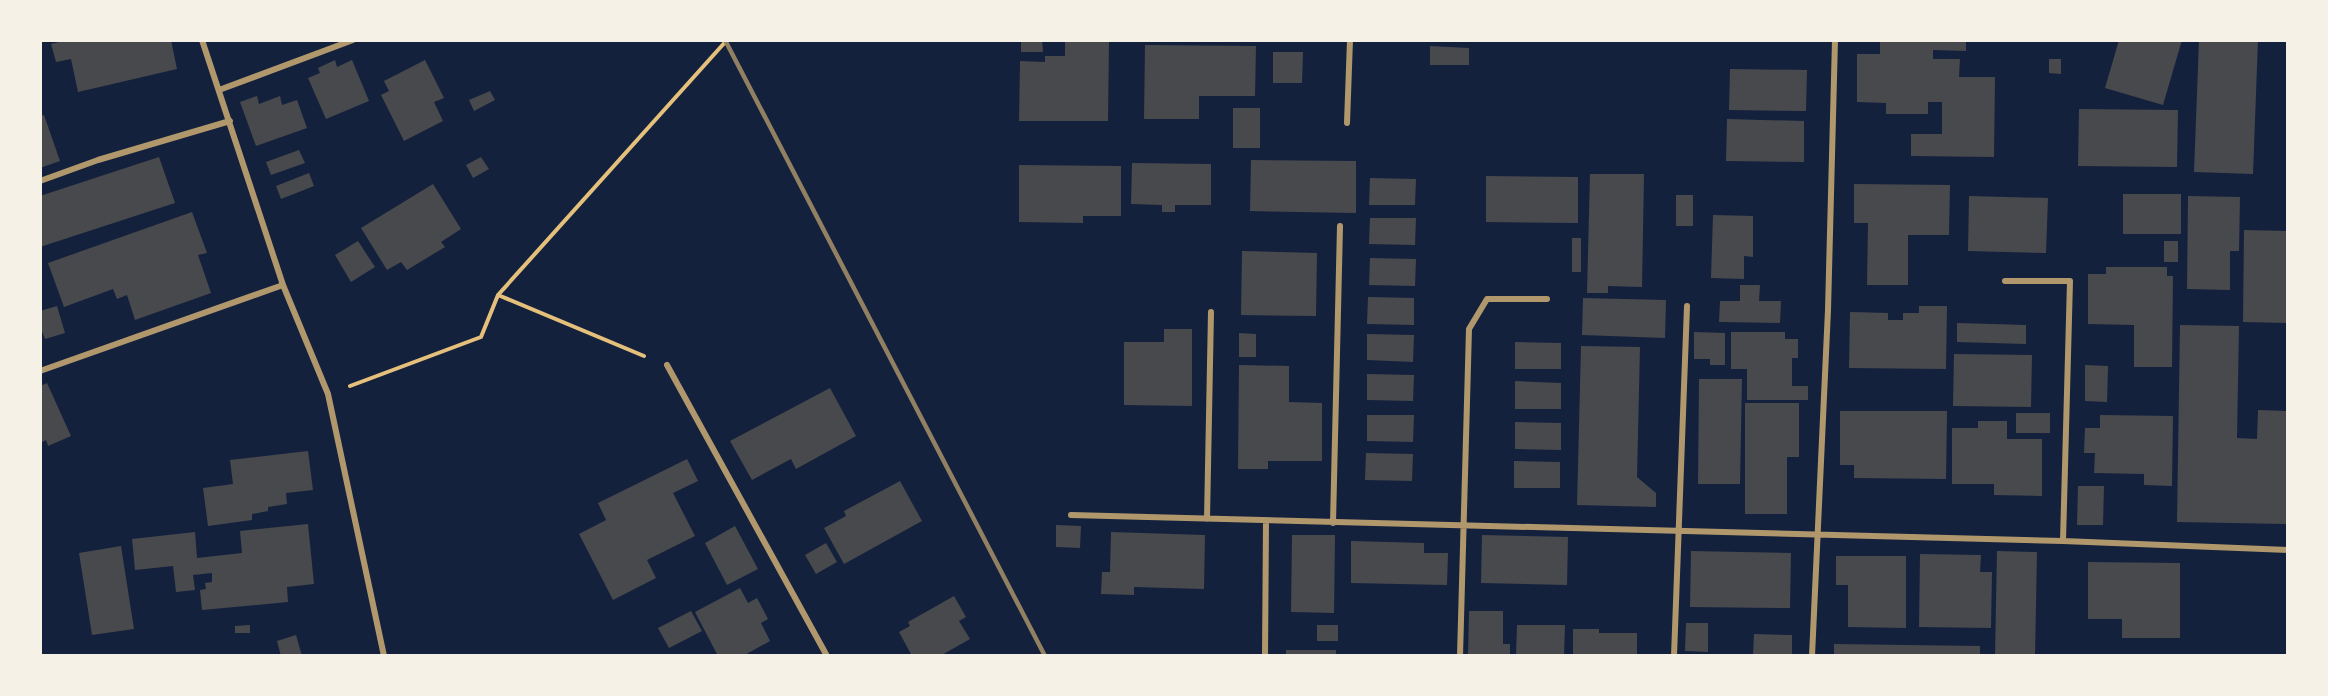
<svg xmlns="http://www.w3.org/2000/svg" width="2328" height="696" font-family="'Noto Sans',sans-serif">
	<style>
		.building { fill: #48494c }
		.lines { fill: none; stroke-linecap: round; stroke-linejoin: round }
		.path { stroke: #e5c07b; stroke-width: 4 }
		.minor { stroke: #b1986c; stroke-width: 6 }
		.rail { stroke: #918062; stroke-width: 4.5 }
	</style>
	<rect width="100%" height="100%" fill="#14213d"/>
	<path class="building" d="M67,40H171L177,69L78,92L71,59L56,62L51,44Z
		M1021,40H1042L1043,52H1021Z
		M1880,40H1966V51L1933,50V59H1960L1959,77H1995L1994,157L1911,156V134H1942V102H1928V114H1886V103L1857,102V54H1880Z
		M2119,40H2182L2163,105L2105,88Z
		M2199,40H2258L2253,174L2194,172Z
		M1065,41H1109L1108,121H1019L1020,61L1045,62V56H1065Z
		M1145,45L1256,46L1255,96H1199V119H1144Z
		M1430,46L1469,48V65H1430Z
		M1273,52H1303L1302,83H1273Z
		M2049,59H2061V74L2049,73Z
		M335,60L337,67L352,60L369,101L326,119L308,78L320,73L318,68Z
		M425,60L444,98L434,102L443,121L404,141L381,95L389,91L384,81Z
		M1730,69L1807,70L1806,111L1729,110Z
		M490,91L495,100L474,111L469,100Z
		M257,96L259,104L280,96L282,105L297,100L307,128L256,146L240,102Z
		M1233,108H1260V148H1233Z
		M2079,109L2178,110L2177,167L2078,166Z
		M44,115L60,161L40,168V116Z
		M1727,119L1804,121V162L1726,161Z
		M299,150L305,163L271,175L266,162Z
		M159,157L175,203L40,247V196Z
		M481,157L489,169L473,178L466,165Z
		M1251,160L1356,161V213L1250,211Z
		M1132,163L1211,164V205H1175V212H1162V205L1131,204Z
		M1019,165L1121,166V216H1083V223L1019,222Z
		M309,173L314,186L281,199L276,186Z
		M1590,174H1644L1642,287L1608,286V293H1587Z
		M1486,176L1578,177V223L1486,222Z
		M1370,178L1416,179L1415,205H1369Z
		M433,184L461,229L441,242L445,247L407,270L401,262L387,270L361,228Z
		M1854,184L1950,185L1949,235H1908V285H1867L1868,223H1854Z
		M2123,194H2181V234H2123Z
		M1676,195H1693V226H1676Z
		M1969,196L2048,198L2046,253L1968,251Z
		M2188,196L2240,197L2239,251H2230V290L2187,289Z
		M192,212L207,253L198,255L211,293L135,320L127,295L117,299L113,289L64,307L48,263Z
		M1713,215L1753,216V257L1744,256V279L1711,278Z
		M1370,218H1416L1415,245L1369,244Z
		M2244,230L2288,231V323L2243,322Z
		M1572,238H1581V272H1572Z
		M358,241L375,267L351,282L335,255Z
		M2164,241H2178V262H2164Z
		M1242,251L1317,253L1316,316L1241,315Z
		M1370,258L1416,259L1415,286L1369,285Z
		M2106,267H2167V276H2173L2172,367H2134V325L2088,324V274H2106Z
		M1740,285H1760L1759,301H1781L1780,323L1719,322L1720,301H1740Z
		M1368,297L1414,298V325L1367,324Z
		M1583,298L1666,300L1665,338L1582,335Z
		M57,306L65,333L45,339L40,326V311Z
		M1919,306H1947L1946,369L1849,368L1850,312L1888,313V320H1903V313H1919Z
		M1957,323L2026,325V344L1957,342Z
		M2180,325L2239,326L2237,438L2257,439L2258,410L2287,411L2286,524L2177,522Z
		M1164,329H1192V406L1124,405V342H1164Z
		M1694,332L1725,333V365H1710V359H1694Z
		M1731,332H1785V339H1798V358H1792V386H1808V400H1747V369H1731Z
		M1239,333L1256,334V357H1239Z
		M1367,334L1414,335L1413,362L1367,360Z
		M1515,342L1561,343V369H1515Z
		M1581,346L1640,347L1637,477L1656,493V507L1577,505Z
		M1954,354L2032,355L2031,407L1953,406Z
		M1239,365L1289,366V402L1322,403V461H1268V469H1238Z
		M2085,365L2108,366L2107,402L2085,401Z
		M1367,374L1414,375L1413,401L1367,400Z
		M1699,379H1742L1740,484H1698Z
		M1515,381L1561,383V409H1515Z
		M47,383L71,436L48,446L46,440L40,443V386Z
		M830,388L856,436L796,469L791,459L752,480L730,441Z
		M1745,403H1799V457H1787V514H1745Z
		M1840,411H1947L1946,479L1854,478V465H1840Z
		M2016,413H2050V433H2016Z
		M1367,415H1414L1413,442L1367,441Z
		M2100,415L2173,416L2172,486L2144,485V474L2094,473L2095,453H2084L2085,428H2100Z
		M1978,421H2007V439H2042V496L1994,495V484H1952V428H1978Z
		M1515,422L1561,423V450L1515,449Z
		M308,451L313,490L286,493L287,504L268,507V511L252,514V520L208,526L203,488L233,484L230,460Z
		M1366,453L1413,454L1412,481L1365,480Z
		M687,459L698,481L673,493L695,536L647,560L656,578L613,600L579,534L606,520L598,503Z
		M1514,461L1560,462V488H1514Z
		M900,481L922,521L844,564L824,528L846,516L844,511Z
		M2078,486H2104L2103,525H2077Z
		M308,524L314,584L287,587L288,602L202,610L200,590L206,589L205,583L212,582V573L193,575L195,590L176,592L173,566L135,570L132,539L195,532L197,558L242,553L240,531Z
		M1056,525L1081,526L1080,548L1056,547Z
		M735,526L758,569L727,585L705,543Z
		M1111,532L1205,535L1204,589L1134,587V595L1101,594L1102,572H1110Z
		M1292,535H1335L1334,613L1291,612Z
		M1482,535L1568,537L1567,585L1481,583Z
		M1351,541L1424,543V553H1448L1447,585L1351,583Z
		M826,543L837,562L816,574L805,555Z
		M121,546L134,629L92,635L79,553Z
		M1691,551L1791,553L1790,608L1690,607Z
		M1997,551L2037,552L2035,656H1995Z
		M1920,554L1981,555L1980,572H1992L1991,628L1919,627Z
		M1836,556H1906V628L1848,627V585H1836Z
		M2088,562L2180,563V638H2122V619H2088Z
		M740,588L748,603L757,598L768,619L761,623L770,641L743,656H718L695,612Z
		M954,596L966,617L959,621L970,639L940,656H912L899,632L910,626L908,622Z
		M691,611L702,631L669,648L658,628Z
		M1469,611H1503V644H1510V656H1468Z
		M1686,623H1708V652L1685,651Z
		M250,625V633H235V626Z
		M1317,625H1338V641H1317Z
		M1517,625H1565L1564,656H1516Z
		M1573,629H1599V633H1637V656H1573Z
		M1754,634L1792,635V656L1753,655Z
		M296,635L302,656H281L277,641Z
		M1834,644L1980,646V656H1834Z
		M1286,650H1336V656H1286Z"/>
	<g class="lines">
		<path class="path" d="M498,295L644,356
			M350,386L481,337L498,295L727,40"/>
		<path class="minor" d="M202,40L283,285L328,394L384,656
			M219,90L353,40
			M1347,123L1350,40
			M40,181L98,160L230,121
			M2005,281H2070L2063,541
			M667,365L827,656
			M40,371L283,285
			M1071,515L2063,541L2288,550
			M1207,519L1211,312
			M1333,523L1340,226
			M1265,656L1266,521
			M1460,656L1469,329L1487,299H1547
			M1674,656L1687,306
			M1812,656L1828,310L1835,40"/>
		<path class="rail" d="M725,40L1045,656"/>
	</g>
	<rect width="2328" height="696" fill="none" stroke="#f6f1e7" stroke-width="84"/>
</svg>
